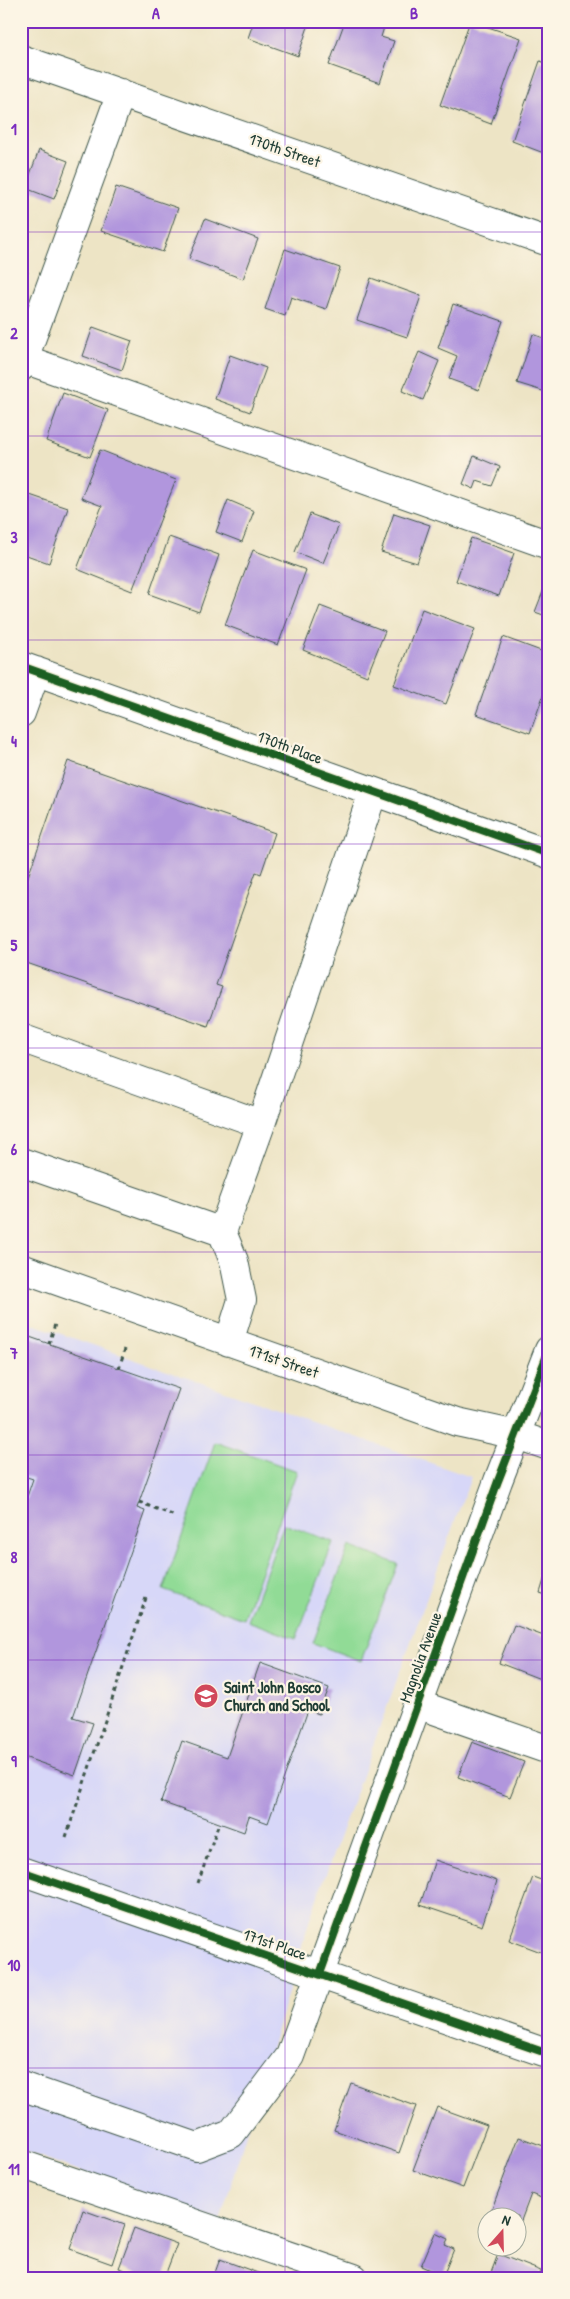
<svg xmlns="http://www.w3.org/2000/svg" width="570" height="2299" font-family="'Patrick Hand',sans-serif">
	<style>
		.built { fill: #d7d7f8 }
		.green { fill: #91db96; stroke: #588c65 }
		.building { fill: #b196dd }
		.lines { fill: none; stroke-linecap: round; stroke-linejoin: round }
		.minor-casing { stroke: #3e564a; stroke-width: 30 }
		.path { stroke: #3e564a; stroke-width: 3; stroke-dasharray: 4 4; stroke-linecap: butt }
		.minor { stroke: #fff; stroke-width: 28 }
		.cycleway-casing { stroke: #fcf5e5; stroke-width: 11 }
		.cycleway { stroke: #1b5e20; stroke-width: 8 }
		.grid { fill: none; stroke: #7b2cbf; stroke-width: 1; stroke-opacity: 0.55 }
		.labels { text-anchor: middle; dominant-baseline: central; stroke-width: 4.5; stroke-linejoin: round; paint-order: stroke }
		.street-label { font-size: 16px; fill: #1f3d34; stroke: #fcf5e5 }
		.poi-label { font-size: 16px; font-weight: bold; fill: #1f3d34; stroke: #fcf5e5; text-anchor: start }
		.neatline { fill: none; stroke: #7b2cbf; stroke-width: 2 }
		.grid-label { font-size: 16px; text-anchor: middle; font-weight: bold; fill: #7b2cbf }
	</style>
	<rect width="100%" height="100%" fill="#fcf5e5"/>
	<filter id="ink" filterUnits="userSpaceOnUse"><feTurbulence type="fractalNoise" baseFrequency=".02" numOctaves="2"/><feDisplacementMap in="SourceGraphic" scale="10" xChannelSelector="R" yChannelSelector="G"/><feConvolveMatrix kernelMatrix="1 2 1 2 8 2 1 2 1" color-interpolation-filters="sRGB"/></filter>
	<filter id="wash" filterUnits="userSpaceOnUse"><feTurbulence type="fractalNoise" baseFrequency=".0096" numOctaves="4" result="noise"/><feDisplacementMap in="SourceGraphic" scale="20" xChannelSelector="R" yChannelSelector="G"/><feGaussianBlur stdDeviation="1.12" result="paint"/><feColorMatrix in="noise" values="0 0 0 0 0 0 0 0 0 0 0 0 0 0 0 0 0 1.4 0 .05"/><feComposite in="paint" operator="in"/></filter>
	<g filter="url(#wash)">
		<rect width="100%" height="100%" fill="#ede4c5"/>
		<path class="built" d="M21,1320L471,1477L311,1915L220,2221L21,2150Z"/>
		<path class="green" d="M215,1442L297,1471L244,1619L163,1590Z
			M284,1524L333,1542L296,1639L248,1621Z
			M349,1546L398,1564L361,1661L313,1643Z"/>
		<g id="blocks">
			<path class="building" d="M254,21H310L298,56L248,38Z
				M345,21H386L381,37L394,41L380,83L329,65Z
				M470,21L521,38L491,124L440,105Z
				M540,61L549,64V155L512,141Z
				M39,150L68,161L54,199L25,188Z
				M116,187L178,208L163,252L101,231Z
				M205,219L258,239L243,279L189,259Z
				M285,249L340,268L326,309L291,297L285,316L265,309Z
				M21,270L28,272L21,290Z
				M371,278L421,296L407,337L357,320Z
				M453,304L503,321L479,390L449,379L457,356L438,348Z
				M93,327L132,341L122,370L83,356Z
				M533,334L549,340V393L517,383Z
				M419,352L439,361L423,400L402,391Z
				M230,355L266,368L250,412L215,399Z
				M63,393L108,410L90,457L46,441Z
				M100,450L176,480L132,591L77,569L102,506L81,498Z
				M474,456L500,467L492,486L477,481L474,489L463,484Z
				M21,492L68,508L49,563L21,553Z
				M228,500L254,511L242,542L216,532Z
				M394,513L430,525L417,563L381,552Z
				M310,514L339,525L323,563L295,552Z
				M169,537L219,555L199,612L149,594Z
				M471,538L514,553L499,596L456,581Z
				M253,550L306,570L278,645L225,625Z
				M549,576V617L535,612Z
				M320,606L385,631L367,676L303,650Z
				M422,609L475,629L446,704L394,685Z
				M503,637L549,654V679L530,733L476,714Z
				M68,761L275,833L261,874L256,872L216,985L222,987L208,1026L21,961V897Z
				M21,1334L179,1389L137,1508L145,1511L73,1717L93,1723L75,1775L21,1756V1514L33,1479L21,1475Z
				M548,1567H549V1596L540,1593Z
				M514,1625L549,1638L548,1682L499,1663Z
				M260,1663L329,1688L319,1714L308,1710L268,1823L249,1816L244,1832L161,1802L182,1741L227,1757Z
				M472,1742L524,1762L510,1797L458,1777Z
				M435,1860L497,1881L482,1926L420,1905Z
				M533,1877L549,1883V1955L509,1940Z
				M351,2083L416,2106L399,2153L334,2130Z
				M437,2107L487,2125L463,2188L413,2170Z
				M519,2137L549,2148V2201L531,2194L519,2226L518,2225V2216H496L490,2214Z
				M83,2210L125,2225L112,2264L70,2249Z
				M134,2228L177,2244L164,2278H145L119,2268Z
				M435,2233L448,2239L445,2245L454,2249L443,2276L421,2266Z
				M498,2254L541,2271L538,2278H489Z
				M220,2259L266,2276V2278H213Z"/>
		</g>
	</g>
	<g filter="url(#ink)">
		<use href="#blocks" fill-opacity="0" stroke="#3e564a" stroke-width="1"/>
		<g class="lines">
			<defs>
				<path id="minor" d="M21,59L549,242
					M24,359L549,545
					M21,367L121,93
					M21,666L549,854
					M21,713L36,671
					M21,1038L261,1124L373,792
					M21,1162L222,1232L234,1261L242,1300L229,1342
					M222,1232L261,1124
					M21,1268L457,1422L517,1435L549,1446
					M417,1704L549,1750
					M21,1871L549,2054
					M21,2086L197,2147L231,2134L290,2056L498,1481L549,1350
					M21,2164L354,2278"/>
			</defs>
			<use href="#minor" class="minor-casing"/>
			<path class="path" d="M49,1344L55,1324
				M119,1368L125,1349
				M139,1502L175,1516
				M66,1837L146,1598
				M198,1883L219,1823"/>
			<use href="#minor" class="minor"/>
			<defs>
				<path id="cycleway" d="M21,666L549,854
					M21,1871L549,2054
					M320,1974L498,1481L549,1350"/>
			</defs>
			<use href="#cycleway" class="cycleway-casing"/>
			<use href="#cycleway" class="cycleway"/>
		</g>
	</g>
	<path class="grid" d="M285,21V2278M21,232H549M21,436H549M21,640H549M21,844H549M21,1048H549M21,1252H549M21,1455H549M21,1660H549M21,1864H549M21,2068H549"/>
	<defs>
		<symbol id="school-disc" viewBox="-11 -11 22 22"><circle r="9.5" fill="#d1495b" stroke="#fcf5e5"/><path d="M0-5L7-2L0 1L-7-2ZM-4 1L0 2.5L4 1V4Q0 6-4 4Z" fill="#fff"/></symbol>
	</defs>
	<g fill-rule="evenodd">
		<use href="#school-disc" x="192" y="1682" width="28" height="28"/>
	</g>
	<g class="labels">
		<g class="street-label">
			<text transform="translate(285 150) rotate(19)">170th Street</text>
			<text transform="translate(290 747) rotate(20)">170th Place</text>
			<text transform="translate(284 1361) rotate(19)">171st Street</text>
			<text transform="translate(420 1657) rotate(-70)">Magnolia Avenue</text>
			<text transform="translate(275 1944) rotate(19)">171st Place</text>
		</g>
		<g class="poi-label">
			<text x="224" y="1687">Saint John Bosco<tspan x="224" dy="18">Church and School</tspan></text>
		</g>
	</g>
	<rect width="570" height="2299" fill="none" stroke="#fcf5e5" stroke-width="55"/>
	<g transform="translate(502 2232) rotate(20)"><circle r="24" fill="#fcf5e5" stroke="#a4ab9e"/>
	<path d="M0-4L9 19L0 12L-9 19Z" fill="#d1495b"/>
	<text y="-8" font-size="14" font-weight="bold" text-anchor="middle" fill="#1f3d34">N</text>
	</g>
	<rect x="28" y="28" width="514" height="2244" class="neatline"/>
	<g class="grid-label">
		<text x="156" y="19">A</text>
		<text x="414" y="19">B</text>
		<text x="14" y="135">1</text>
		<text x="14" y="339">2</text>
		<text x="14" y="543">3</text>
		<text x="14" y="747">4</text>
		<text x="14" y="951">5</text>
		<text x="14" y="1155">6</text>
		<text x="14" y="1359">7</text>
		<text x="14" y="1563">8</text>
		<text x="14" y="1767">9</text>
		<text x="14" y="1971">10</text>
		<text x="14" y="2175">11</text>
	</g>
</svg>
